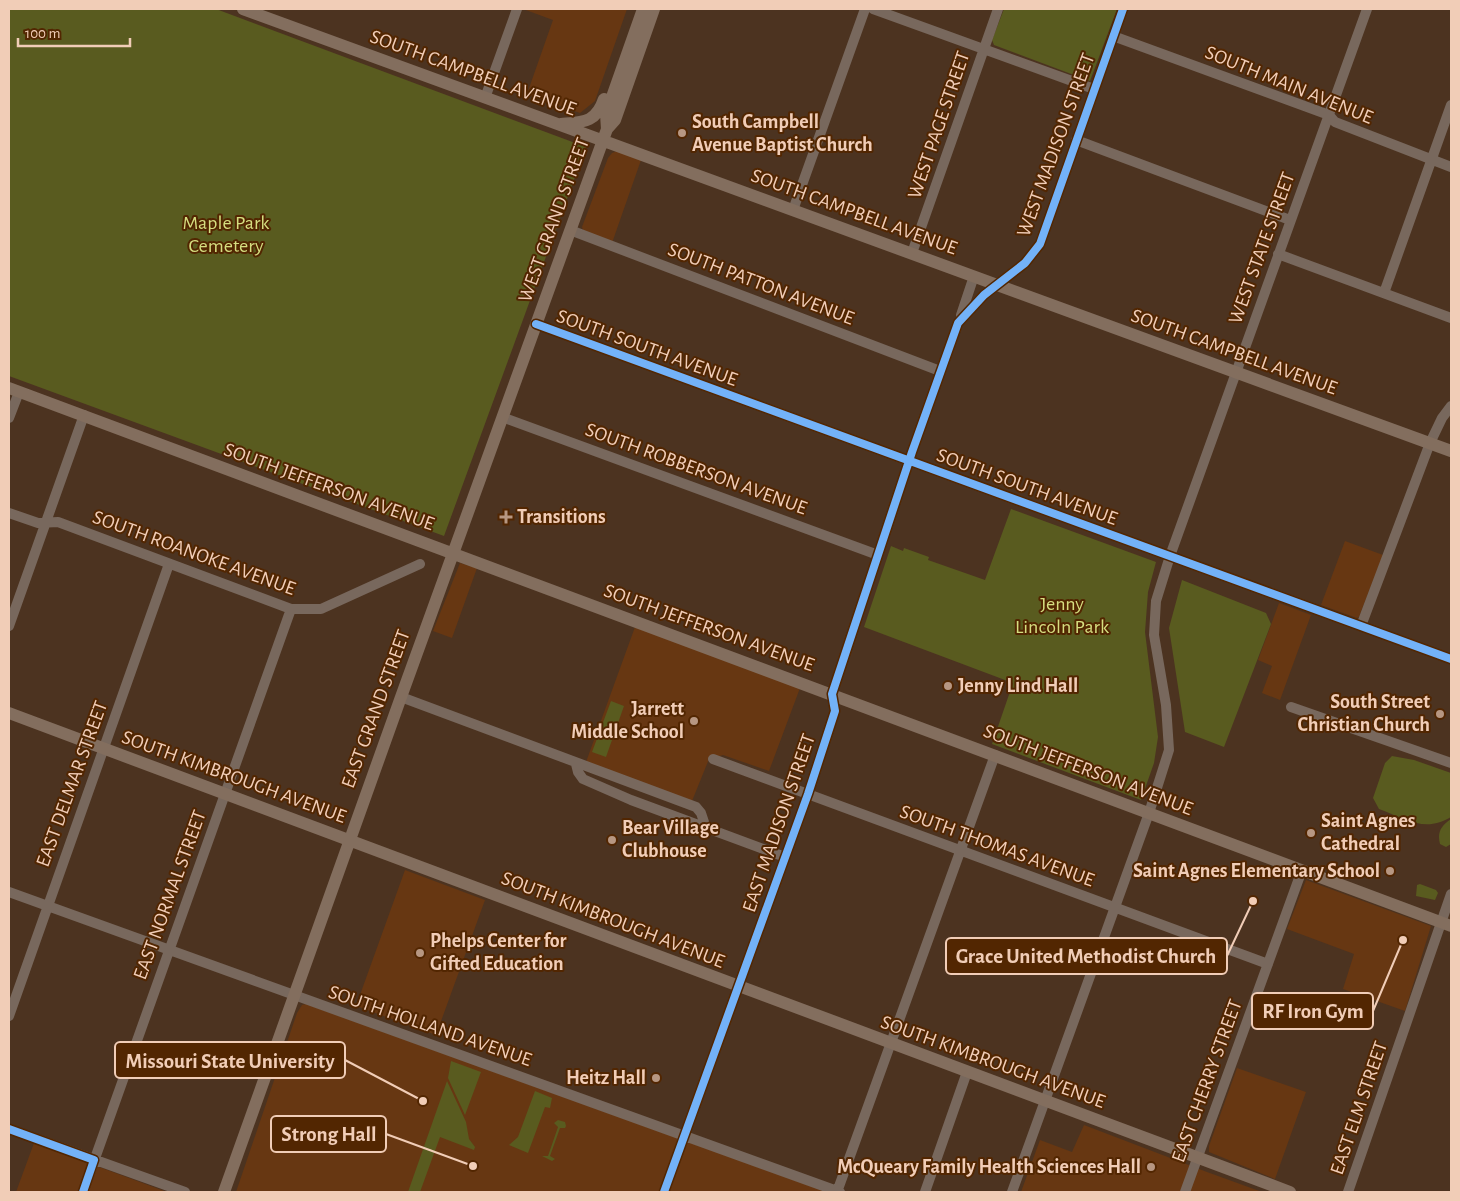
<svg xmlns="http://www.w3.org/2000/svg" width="1460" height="1201" font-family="'Alegreya Sans',sans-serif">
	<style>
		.built { fill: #673712 }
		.green { fill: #595b1f }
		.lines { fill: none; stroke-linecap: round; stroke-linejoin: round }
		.minor { stroke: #78685d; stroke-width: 10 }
		.major { stroke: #836e5e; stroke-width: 12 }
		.cycleway-casing { stroke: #522601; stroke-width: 11 }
		.cycleway { stroke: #73b2f8; stroke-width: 8 }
		.poi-dot { fill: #b79782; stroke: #522601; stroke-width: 2 }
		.labels { text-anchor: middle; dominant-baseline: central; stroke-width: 4; stroke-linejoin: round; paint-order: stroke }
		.street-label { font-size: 20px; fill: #f1cdb7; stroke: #522601 }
		.poi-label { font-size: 20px; font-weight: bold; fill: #f1cdb7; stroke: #522601; text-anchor: start }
		.park-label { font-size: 20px; fill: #d5de80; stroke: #522601 }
		.leader { fill: none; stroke: #f1cdb7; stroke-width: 2 }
		.callout-dot { fill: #f1cdb7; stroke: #522601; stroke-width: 2 }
		.callout { fill: #522601; stroke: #f1cdb7; stroke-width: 2 }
		.callout-label { font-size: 21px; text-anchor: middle; font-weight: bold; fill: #f1cdb7 }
	</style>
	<rect width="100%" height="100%" fill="#4c3320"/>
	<path class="built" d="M523,9H627L595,101L580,113L527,94L553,20Z
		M617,151L641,160L612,243L583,230L582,227L608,158L612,153Z
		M1345,541L1383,555L1359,617L1357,618L1321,605Z
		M460,563L477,568L452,638L433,631Z
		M1279,603L1311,615L1280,700L1262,693L1272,666L1258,660Z
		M635,627L800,688L769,771L723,755L709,759L692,801L586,762Z
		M405,870L485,900L436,1035L356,1006Z
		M1306,880L1431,926L1405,1011L1343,989L1354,954L1287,929Z
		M306,1004L827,1192H236L297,1013L302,1005Z
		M1237,1068L1306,1092L1275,1179L1209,1152V1146Z
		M1084,1125L1207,1172L1262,1192H1021L1040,1140L1072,1152Z
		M34,1143L167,1192H16Z"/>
	<path class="green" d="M9,9H216L586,147L444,536L9,376Z
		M1004,9H1117L1090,81L994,45L992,40Z
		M1011,509L1156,562L1148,592L1145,632L1158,737L1154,763L1141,800L992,744L1013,683L864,627L891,546L903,551L904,548L929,557L928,560L985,580Z
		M1182,580L1266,613L1271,624L1224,747L1185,732L1169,628Z
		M611,701L624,706L606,757L592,752Z
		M1392,756L1414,760L1451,773V817C1425,833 1406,819 1379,809L1373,798L1385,763Z
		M1451,819V844L1446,847L1440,844C1437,832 1441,826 1451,819Z
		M1420,884L1436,890L1438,893L1435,900L1416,896L1417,885Z
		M451,1061L481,1072L465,1115L448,1078Z
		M447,1081L466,1122L469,1139L475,1147L474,1150L440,1137L420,1192H408Z
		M535,1091L552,1098L550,1108L545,1107L528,1153L509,1145L518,1137Z
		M558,1120L565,1122L566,1126L565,1128H560L550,1156L555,1159L552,1161L542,1156H548L558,1127L554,1123Z"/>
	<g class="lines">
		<path class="minor" d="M873,9L1094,89
			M1113,36L1329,115L1335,122L1451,167
			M485,98L517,9
			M1076,140L1290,220
			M793,210L865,9
			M570,230L940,371
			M912,253L998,9
			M1278,254L1451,318
			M1384,293L1451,105
			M961,315L974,276
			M536,324L1451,659
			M502,417L878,555
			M9,418L19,392
			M9,513L38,523L58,522L291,609H321L420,564
			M9,626L84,415
			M1361,626L1430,443L1442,418L1451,406
			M401,697L696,807L701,813L706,828
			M1291,707L1451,763
			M713,759L1268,964
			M576,764L578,772L583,779L631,800L785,857
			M9,892L840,1192
			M9,1016L169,564
			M9,1129L185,1192
			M83,1192L291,609
			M664,1192L808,794L835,711L832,694L912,452L958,323L984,295L1025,263L1040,244L1123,9
			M837,1192L995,755
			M925,1192L967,1072
			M1012,1192L1149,813L1169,750L1166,705L1154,635L1156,601L1170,556L1367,9
			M1185,1192L1302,870
			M1348,1192L1451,894"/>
		<path class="major" d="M243,9L1451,451
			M561,124C583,122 596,123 604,99
			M607,129L606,114L643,9
			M9,388L1451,926
			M9,713L1290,1192
			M224,1192L401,697L607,129L615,120L654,9"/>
		<defs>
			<path id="cycleway" d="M536,324L1451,659
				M9,1129L94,1160L83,1192
				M664,1192L808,794L835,711L832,694L912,452L958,323L984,295L1025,263L1040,244L1123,9"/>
		</defs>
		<use href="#cycleway" class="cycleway-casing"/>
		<use href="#cycleway" class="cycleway"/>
	</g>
	<g class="poi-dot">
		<circle cx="682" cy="133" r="5"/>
		<path d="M503.5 509.5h5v5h5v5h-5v5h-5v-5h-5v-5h5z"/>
		<circle cx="948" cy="686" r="5"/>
		<circle cx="1440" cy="714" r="5"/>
		<circle cx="694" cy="721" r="5"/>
		<circle cx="1311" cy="833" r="5"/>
		<circle cx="612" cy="840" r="5"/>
		<circle cx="1390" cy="871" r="5"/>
		<circle cx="420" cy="953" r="5"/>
		<circle cx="656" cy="1078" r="5"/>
		<circle cx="1151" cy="1167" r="5"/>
	</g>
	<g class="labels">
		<g class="street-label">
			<text transform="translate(473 73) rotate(20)">SOUTH CAMPBELL AVENUE</text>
			<text transform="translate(1289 85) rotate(22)">SOUTH MAIN AVENUE</text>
			<text transform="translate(939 125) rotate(-71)">WEST PAGE STREET</text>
			<text transform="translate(1056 145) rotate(-70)">WEST MADISON STREET</text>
			<text transform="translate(854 212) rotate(20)">SOUTH CAMPBELL AVENUE</text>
			<text transform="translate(554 220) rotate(-70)">WEST GRAND STREET</text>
			<text transform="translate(1262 248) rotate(-70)">WEST STATE STREET</text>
			<text transform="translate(761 284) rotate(21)">SOUTH PATTON AVENUE</text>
			<text transform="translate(647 348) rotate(20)">SOUTH SOUTH AVENUE</text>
			<text transform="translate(1234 352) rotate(20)">SOUTH CAMPBELL AVENUE</text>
			<text transform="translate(696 469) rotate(20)">SOUTH ROBBERSON AVENUE</text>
			<text transform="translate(329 487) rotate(20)">SOUTH JEFFERSON AVENUE</text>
			<text transform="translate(1027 487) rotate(20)">SOUTH SOUTH AVENUE</text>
			<text transform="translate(194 553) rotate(20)">SOUTH ROANOKE AVENUE</text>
			<text transform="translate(709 628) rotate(20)">SOUTH JEFFERSON AVENUE</text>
			<text transform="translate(376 709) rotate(-70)">EAST GRAND STREET</text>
			<text transform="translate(1088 770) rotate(21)">SOUTH JEFFERSON AVENUE</text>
			<text transform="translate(234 777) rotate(20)">SOUTH KIMBROUGH AVENUE</text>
			<text transform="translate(72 784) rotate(-70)">EAST DELMAR STREET</text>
			<text transform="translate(779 823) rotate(-71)">EAST MADISON STREET</text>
			<text transform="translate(997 846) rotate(20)">SOUTH THOMAS AVENUE</text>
			<text transform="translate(170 895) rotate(-70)">EAST NORMAL STREET</text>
			<text transform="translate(613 920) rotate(21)">SOUTH KIMBROUGH AVENUE</text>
			<text transform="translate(430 1026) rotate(19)">SOUTH HOLLAND AVENUE</text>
			<text transform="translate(993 1062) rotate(20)">SOUTH KIMBROUGH AVENUE</text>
			<text transform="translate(1207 1081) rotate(-70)">EAST CHERRY STREET</text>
			<text transform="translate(1359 1108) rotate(-71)">EAST ELM STREET</text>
		</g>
		<g class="poi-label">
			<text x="692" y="122">South Campbell<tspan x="692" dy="23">Avenue Baptist Church</tspan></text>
			<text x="517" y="517">Transitions</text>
			<text x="958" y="686">Jenny Lind Hall</text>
			<text x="1430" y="702" text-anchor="end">South Street<tspan x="1430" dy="23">Christian Church</tspan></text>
			<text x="684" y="709" text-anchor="end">Jarrett<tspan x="684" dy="23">Middle School</tspan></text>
			<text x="1321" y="821">Saint Agnes<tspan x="1321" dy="23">Cathedral</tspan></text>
			<text x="622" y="828">Bear Village<tspan x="622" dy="23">Clubhouse</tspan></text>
			<text x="1380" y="871" text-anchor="end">Saint Agnes Elementary School</text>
			<text x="430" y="941">Phelps Center for<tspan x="430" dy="23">Gifted Education</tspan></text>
			<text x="646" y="1078" text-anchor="end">Heitz Hall</text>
			<text x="1141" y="1167" text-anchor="end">McQueary Family Health Sciences Hall</text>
		</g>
		<g class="park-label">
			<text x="226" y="223">Maple Park<tspan x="226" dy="23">Cemetery</tspan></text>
			<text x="1062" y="604">Jenny<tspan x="1062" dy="23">Lincoln Park</tspan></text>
		</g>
	</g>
	<path class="leader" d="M1253 901L1227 956M1403 940L1373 1011M423 1101L345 1060M473 1166L386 1134"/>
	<g class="callout-dot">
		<circle cx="1253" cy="901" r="5"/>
		<circle cx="1403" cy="940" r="5"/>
		<circle cx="423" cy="1101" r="5"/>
		<circle cx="473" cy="1166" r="5"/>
	</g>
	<g class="callout">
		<rect x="946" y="938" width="281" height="36" rx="5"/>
		<rect x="1252" y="993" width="121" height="36" rx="5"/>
		<rect x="115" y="1042" width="230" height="36" rx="5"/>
		<rect x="271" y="1116" width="115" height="36" rx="5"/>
	</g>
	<g class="callout-label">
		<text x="1086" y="963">Grace United Methodist Church</text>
		<text x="1313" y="1018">RF Iron Gym</text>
		<text x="230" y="1068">Missouri State University</text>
		<text x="329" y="1141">Strong Hall</text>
	</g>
	<rect width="1460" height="1201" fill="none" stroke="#f1cdb7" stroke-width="20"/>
	<path d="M18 38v8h112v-8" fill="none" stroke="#f1cdb7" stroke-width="2.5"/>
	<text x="25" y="38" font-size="15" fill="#f1cdb7" stroke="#522601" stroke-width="4" paint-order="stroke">100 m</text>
</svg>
